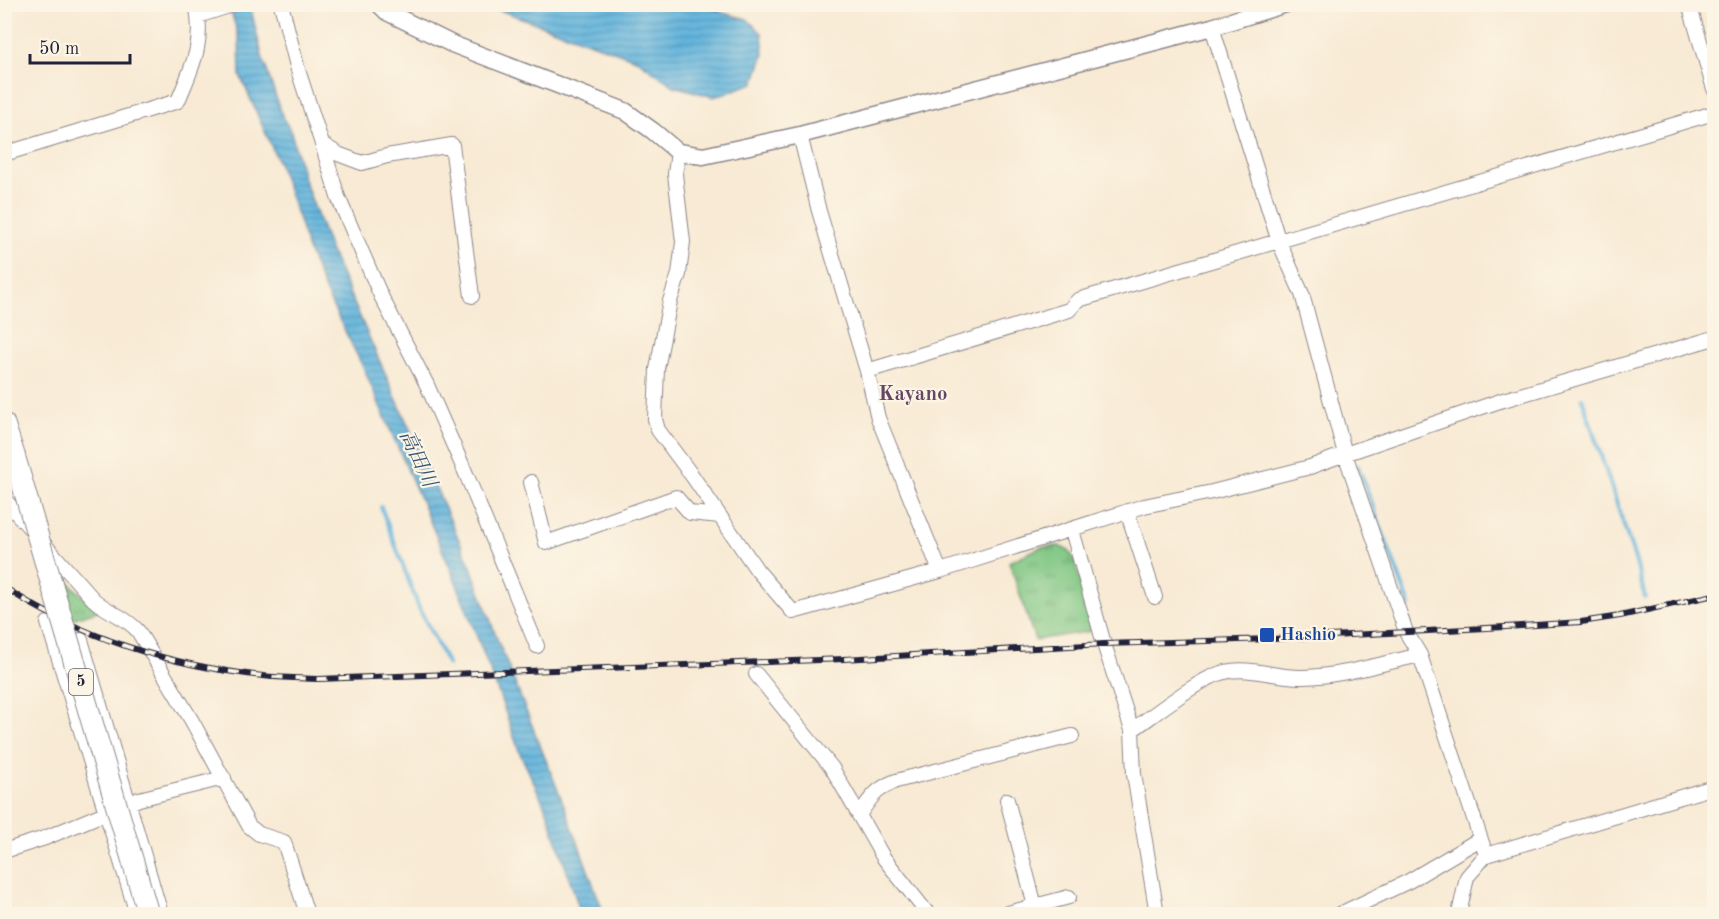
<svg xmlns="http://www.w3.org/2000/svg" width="1719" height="919" font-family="'Old Standard TT','Noto Serif JP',serif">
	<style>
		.grass { fill: url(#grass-tufts); stroke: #50745e; stroke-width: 1.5 }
		.water { fill: url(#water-rules); stroke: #426b8c; stroke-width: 1.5 }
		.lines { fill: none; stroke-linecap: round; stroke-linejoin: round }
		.stream { stroke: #61b4dd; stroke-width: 4 }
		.minor-casing { stroke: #8d8688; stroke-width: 16 }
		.tertiary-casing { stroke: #8d8688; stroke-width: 19 }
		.primary-casing { stroke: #8d8688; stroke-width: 23 }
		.minor { stroke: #fff; stroke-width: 14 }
		.tertiary { stroke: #fff; stroke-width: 16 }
		.primary { stroke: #fff; stroke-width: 21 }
		.rail-casing { stroke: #22223b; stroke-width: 6 }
		.rail { stroke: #fcf5e5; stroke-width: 4; stroke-dasharray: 11; stroke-linecap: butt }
		.primary-bridge-casing { stroke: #8d8688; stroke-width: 23; stroke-linecap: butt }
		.primary-bridge { stroke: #fff; stroke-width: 21 }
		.transit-dot { fill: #1a4fb4; stroke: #fcf5e5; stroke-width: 2 }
		.labels { text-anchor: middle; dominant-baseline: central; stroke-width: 4.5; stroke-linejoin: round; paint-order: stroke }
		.shield { fill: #fcf5e5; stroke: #63616e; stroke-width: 1.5 }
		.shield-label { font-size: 16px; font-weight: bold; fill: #22223b }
		.transit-label { font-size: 18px; font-weight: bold; fill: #164399; stroke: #fcf5e5; text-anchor: start }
		.water-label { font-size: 20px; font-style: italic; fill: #385574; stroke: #fcf5e5 }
		.quarter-label { font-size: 21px; font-weight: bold; fill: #634765; stroke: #fcf5e5 }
	</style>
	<defs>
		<pattern id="grass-tufts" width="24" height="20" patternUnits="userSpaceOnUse" patternTransform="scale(1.5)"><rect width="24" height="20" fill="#7ec682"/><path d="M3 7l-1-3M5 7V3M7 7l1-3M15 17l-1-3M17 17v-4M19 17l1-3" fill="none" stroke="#67a06c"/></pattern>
		<pattern id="water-rules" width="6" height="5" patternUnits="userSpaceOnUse" patternTransform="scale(1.5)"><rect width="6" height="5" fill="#61b4dd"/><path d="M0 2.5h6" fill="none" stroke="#5092b4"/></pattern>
	</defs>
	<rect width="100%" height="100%" fill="#fcf5e5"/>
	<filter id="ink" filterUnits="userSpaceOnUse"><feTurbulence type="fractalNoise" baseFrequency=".0167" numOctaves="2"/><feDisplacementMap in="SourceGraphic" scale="12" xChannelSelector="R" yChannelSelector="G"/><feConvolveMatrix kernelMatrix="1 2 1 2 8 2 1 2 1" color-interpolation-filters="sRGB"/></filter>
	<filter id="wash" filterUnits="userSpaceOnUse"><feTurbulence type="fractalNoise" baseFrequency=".008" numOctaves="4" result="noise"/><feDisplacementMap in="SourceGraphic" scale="24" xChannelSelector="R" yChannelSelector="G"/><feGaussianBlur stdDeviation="1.35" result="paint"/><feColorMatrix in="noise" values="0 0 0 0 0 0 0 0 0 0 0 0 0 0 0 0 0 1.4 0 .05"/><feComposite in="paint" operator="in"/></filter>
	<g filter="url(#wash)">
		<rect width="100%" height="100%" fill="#f8ead4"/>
		<path class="grass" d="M1059,546L1069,551L1075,560L1093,631L1035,640L1009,562L1041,547Z
			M51,564L97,611L68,620Z"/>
		<path class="water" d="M229,5H250L262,56L282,115L291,132L304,179L329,247L471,567L498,641L566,810L604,914H581L548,813L519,751L498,691L454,577L364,369L326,293L306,245L300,223L277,159L240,75L239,38Z
			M485,5H708L723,13L747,19L762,33L764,54L754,83L714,97L674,86L636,59Z"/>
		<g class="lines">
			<path class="stream" d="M1582,398L1636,562L1645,597
				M1358,466L1410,606
				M381,507L419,608L448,665"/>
		</g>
	</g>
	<g filter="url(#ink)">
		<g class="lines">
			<defs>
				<path id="minor" d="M281,4L298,70L322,144L338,154L362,163L387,156L452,145L472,296
					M1689,4L1714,89
					M198,16L235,4
					M800,135L819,211L867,371L878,418L940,571
					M322,144L338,197L381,296L427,385L467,476L537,646
					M678,152L675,174L683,242L679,274L670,301L657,369L655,419L658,430L693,477L757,570L793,612L940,571L1144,506L1212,492L1310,467L1345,454L1302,294L1279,242L1212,27
					M4,154L178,101C192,67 205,43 196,4
					M867,371L1069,310L1078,300L1714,113
					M531,482L546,543L676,497L690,513L720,516
					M4,499L93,599C107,612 125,616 138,631L192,721L249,826L259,834L284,842L307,914
					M1127,511L1155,597
					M1072,530L1104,644L1132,730L1134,774L1157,914
					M48,623L137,914
					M81,640L161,914
					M756,674L832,768L883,857L928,914
					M1132,730C1154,715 1201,677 1225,672C1250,666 1277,678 1303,677C1342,676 1381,664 1420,655
					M1007,800L1035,906
					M859,815C871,797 876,789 896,781L1072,736
					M4,851L45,838L139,799L224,778
					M1486,855L1420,655L1406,632L1345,454L1500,401L1714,338
					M1004,914L1069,897
					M1340,914L1409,881L1480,839
					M1459,914L1467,877L1486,855L1714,787"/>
				<path id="tertiary" d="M379,4L387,12L452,44L625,111L653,131L678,152L703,156L800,135L1212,27L1286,4"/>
				<path id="primary" d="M4,424L14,455"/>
			</defs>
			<use href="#minor" class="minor-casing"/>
			<use href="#tertiary" class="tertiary-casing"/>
			<use href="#primary" class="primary-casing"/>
			<use href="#minor" class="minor"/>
			<use href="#tertiary" class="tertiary"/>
			<use href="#primary" class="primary"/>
			<defs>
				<path id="rail" d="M4,587C80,638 173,666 263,676C281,678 300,678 318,679L844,659L1104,644L1272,639L1505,627L1581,622L1620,616L1714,595"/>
			</defs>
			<use href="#rail" class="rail-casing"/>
			<use href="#rail" class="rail"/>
			<defs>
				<path id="primary-bridge" d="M14,455L147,910"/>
			</defs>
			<use href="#primary-bridge" class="primary-bridge-casing"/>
			<use href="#primary-bridge" class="primary-bridge"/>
		</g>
	</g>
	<rect class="transit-dot" x="1259" y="627" width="16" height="16" rx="3"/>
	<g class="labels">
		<rect class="shield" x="69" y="669" width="24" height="26" rx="4.5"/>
		<g class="shield-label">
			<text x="81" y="682">5</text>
		</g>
		<g class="transit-label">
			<text x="1280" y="635">Hashio</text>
		</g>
		<g class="water-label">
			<text transform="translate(417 459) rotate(65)">高田川</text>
		</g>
		<g class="quarter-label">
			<text x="913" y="394">Kayano</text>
		</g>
	</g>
	<rect width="1719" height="919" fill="none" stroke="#fcf5e5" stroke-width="24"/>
	<path d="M30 54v9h100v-9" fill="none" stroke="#22223b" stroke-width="3"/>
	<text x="39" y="54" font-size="18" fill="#22223b" stroke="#fcf5e5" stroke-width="4.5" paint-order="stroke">50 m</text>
</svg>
